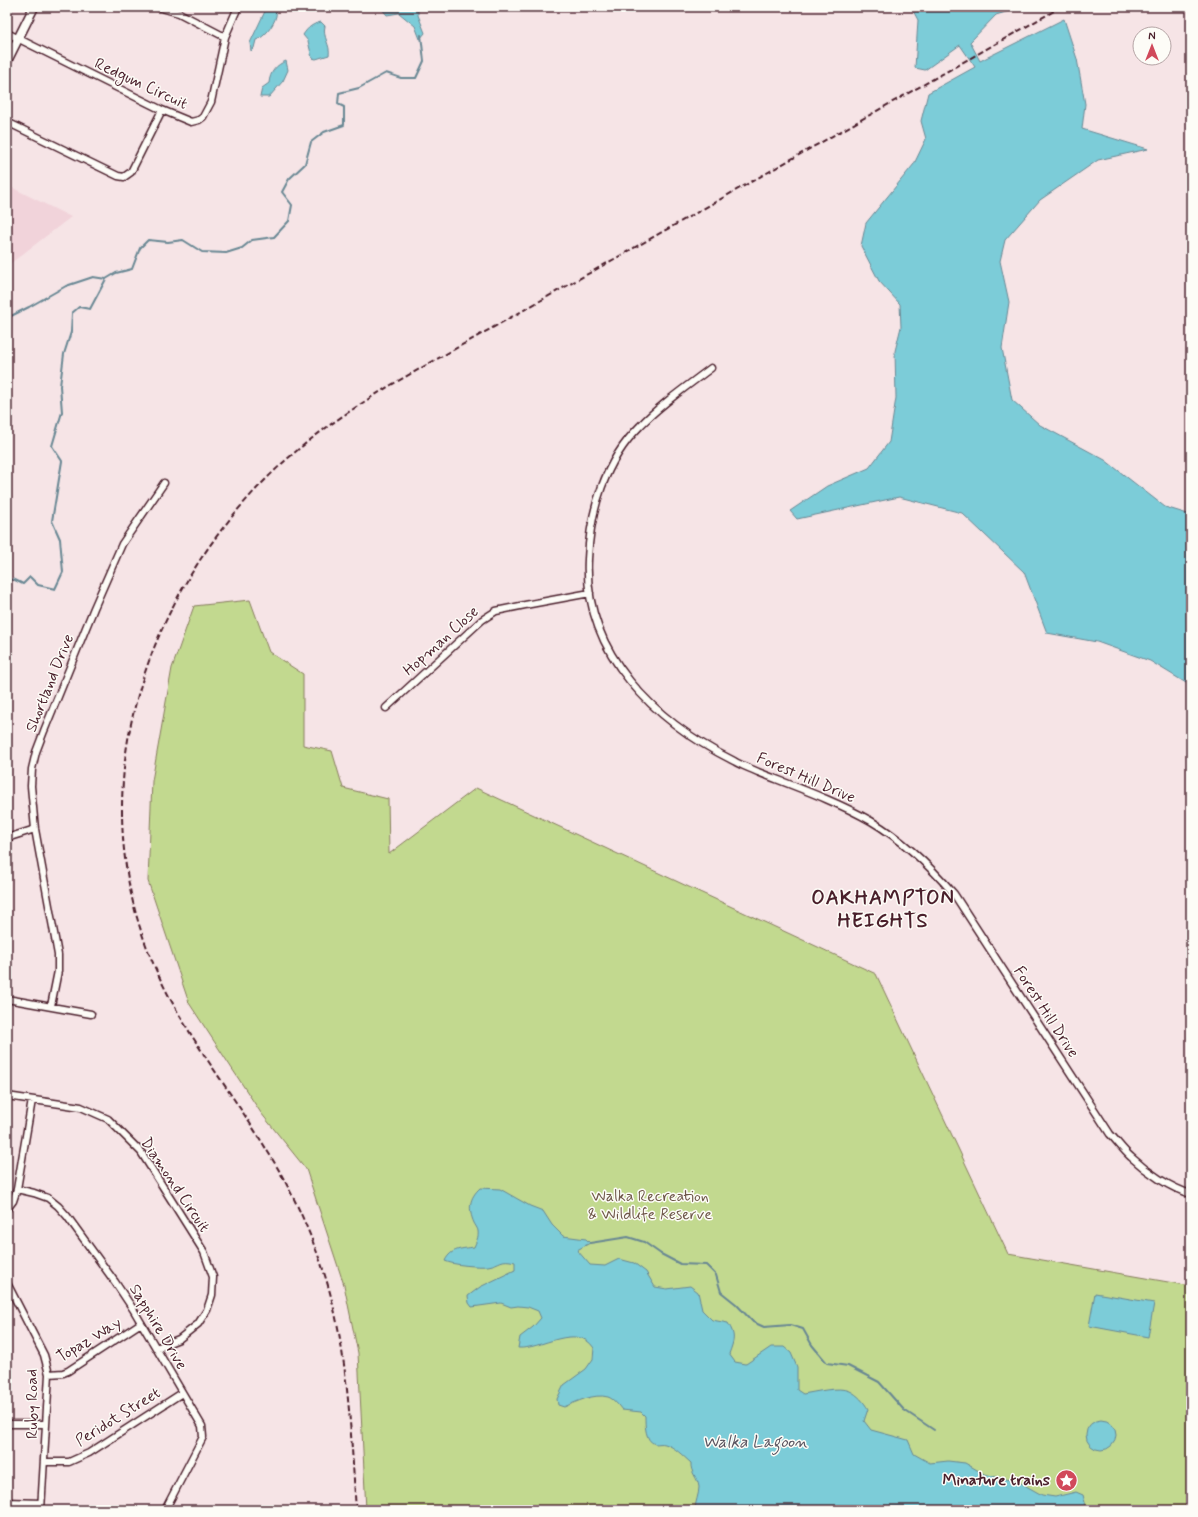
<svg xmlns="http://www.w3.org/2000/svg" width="1198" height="1517" font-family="Mynerve,sans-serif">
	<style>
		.built { fill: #f1d3da }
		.green { fill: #c2d98f; stroke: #867c5d }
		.water { fill: #7cccd8; stroke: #688793 }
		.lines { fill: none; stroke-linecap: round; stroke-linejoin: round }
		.stream { stroke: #688793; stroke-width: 2 }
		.street-casing { stroke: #4a1f2b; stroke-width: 9 }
		.secondary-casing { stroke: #4a1f2b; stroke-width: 11 }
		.street { stroke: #fdfcf7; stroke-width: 6 }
		.secondary { stroke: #fdfcf7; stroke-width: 8 }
		.rail { stroke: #4a1f2b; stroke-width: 2; stroke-dasharray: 6 3; stroke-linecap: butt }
		.labels { text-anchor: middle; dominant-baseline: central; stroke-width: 3; stroke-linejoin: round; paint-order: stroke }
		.street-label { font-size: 16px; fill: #4a1f2b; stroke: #fdfcf7 }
		.park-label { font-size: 16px; fill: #6e5749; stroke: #fdfcf7 }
		.poi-label { font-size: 16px; font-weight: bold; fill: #4a1f2b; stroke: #fdfcf7; text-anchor: end }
		.water-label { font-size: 17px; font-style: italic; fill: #59535f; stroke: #fdfcf7 }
		.district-label { font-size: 20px; font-weight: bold; letter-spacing: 1px; fill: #4a1f2b; stroke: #fdfcf7 }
	</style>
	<rect width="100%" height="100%" fill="#f6e4e6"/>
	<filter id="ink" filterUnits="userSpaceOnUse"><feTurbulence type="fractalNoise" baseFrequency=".025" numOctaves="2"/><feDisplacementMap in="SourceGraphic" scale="8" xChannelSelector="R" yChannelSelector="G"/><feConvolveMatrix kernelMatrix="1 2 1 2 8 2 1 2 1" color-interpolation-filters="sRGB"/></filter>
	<g filter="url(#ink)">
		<path class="built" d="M7,185L71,217L7,266Z"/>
		<path class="green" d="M250,600L269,652L303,674V745L332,751L343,788L388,799L389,854L476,788L876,974L1008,1254L1191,1286V1510H366L358,1353L344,1285L306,1169L261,1113L189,1003L148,881L152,781L172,668L194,606Z"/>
		<path class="water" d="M267,7H277C275,11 277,12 276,16C274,25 264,38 256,40L254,48L251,51L250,43Z
			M380,7H418V15L425,33L420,39L415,26L399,13L387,15Z
			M911,7H1022L996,15L970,42L980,61L1064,19L1077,59L1085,104L1082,129L1148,149L1098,160L1040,200L1005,240L1000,261L1009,302L1002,348L1012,400L1040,425L1105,460L1165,507L1191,515V686L1150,661L1097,642L1047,633L1024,572L962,513L899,497L797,519L790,511L827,486L869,468L889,442L896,398L895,351L901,327L900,304L879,281L861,246L866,223L914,164L926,139L921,121L928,93L975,67L960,45L925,70L915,68L918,20Z
			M321,22L325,26C322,37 331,45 329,55L316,59L312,58L308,41L303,35C308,27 313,24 321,22Z
			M286,61L288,70L283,81L269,97H260L262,88L269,83C270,72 276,65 286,61Z
			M480,1188L500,1189L530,1206L543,1211L552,1225L563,1236L586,1239L590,1243L577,1250L590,1265L605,1266L619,1259L634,1263L646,1272L655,1287L667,1289L690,1286L698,1292L702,1310L712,1320L728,1323C736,1336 734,1340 729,1354L735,1362L746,1364L771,1347H784L791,1353L797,1367V1390L803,1394C815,1392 839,1386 850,1391C858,1395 864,1402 868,1409L864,1421L871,1430L908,1440L914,1454L930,1463L948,1461L965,1463L984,1474L1019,1482L1042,1495L1055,1497L1076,1492L1083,1495L1087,1510H695C695,1502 699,1495 699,1487C698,1478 690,1472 691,1463C683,1456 675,1447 665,1444C662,1443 658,1444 655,1444C645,1441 645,1425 645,1416L641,1412L622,1410C618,1405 614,1399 608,1397C594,1393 576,1402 564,1407L558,1405L557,1399L564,1385L586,1369L593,1359L594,1348C577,1322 540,1350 518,1348L520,1337L533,1327L541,1318L538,1311L528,1307L518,1306L511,1307L501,1303L472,1307L469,1303L468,1296L480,1287L515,1270V1262C500,1258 501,1264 488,1266C479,1267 453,1265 445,1261C451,1248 462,1249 474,1247C476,1242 479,1237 478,1231C478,1229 475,1225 474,1223C468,1209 469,1198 480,1188Z
			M1095,1293L1154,1303L1148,1337L1089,1326Z
			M1086 1435a15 15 0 1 1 30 0a15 15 0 1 1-30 0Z"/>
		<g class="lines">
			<path class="stream" d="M7,318L29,307L66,286L93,277L106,279
				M7,582L13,579L23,584L30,577L38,585L55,589L63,572L60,539L52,521L62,461L52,446L62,412L60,386L64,354L71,332L72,313L79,307L90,309L106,279L116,273L132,269L140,248L148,240L168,242L183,240L202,252L226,253L242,248L252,240L274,237L289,221L292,205L282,192L289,179L305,164L311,142L324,132L344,125V107L338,104L339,93L359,88L386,73L401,78H416L424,61L421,35
				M590,1243L628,1237L644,1242L661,1254L680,1264L706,1265L716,1275L721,1292L736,1304L753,1322L764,1327L790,1325L803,1329L812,1345L827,1363L848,1366L879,1382L904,1410L934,1430"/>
			<defs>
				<path id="street" d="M158,7L179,13L225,37
					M7,33L162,110L191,122L199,120L203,117L211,102L225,37L238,7
					M7,122L118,176L124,177L131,172L162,110
					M711,368C686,387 661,404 640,426C605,461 590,510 588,559C583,654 656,722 734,761C742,766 750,768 758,772C796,787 836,801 871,821C903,840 930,866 954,894L1110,1134C1117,1141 1123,1150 1131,1157C1147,1172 1170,1188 1191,1194
					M386,708L482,620L496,611L525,605L590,593
					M7,838L35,829
					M7,999L91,1014
					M51,1006L58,971V955L35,829L31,786L32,769L36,752L44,731L94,608L122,544L164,483
					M7,1096L81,1107L108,1119L141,1152L204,1252L213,1277L212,1295L207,1310L198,1324L179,1339L156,1348
					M17,1189L34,1193L48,1198L58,1206L67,1216L115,1282L133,1309L202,1426L203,1437L165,1510
					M7,1209L13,1201L17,1189L32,1100
					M7,1283L44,1355L49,1374L41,1510
					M49,1374L63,1373L68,1371L141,1323
					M7,1424H46
					M44,1462H69L89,1453L182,1393
					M7,1502L41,1503"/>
				<path id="secondary" d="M7,61L34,7"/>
			</defs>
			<use href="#street" class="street-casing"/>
			<use href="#secondary" class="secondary-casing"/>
			<use href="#street" class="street"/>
			<use href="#secondary" class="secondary"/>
			<path class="rail" d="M356,1510C350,1425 348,1331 316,1250C303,1216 288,1184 268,1152C232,1092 186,1036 157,972C79,800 138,606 268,477C305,440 347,412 391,385L1061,7"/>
		</g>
	</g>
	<defs>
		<symbol id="sight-disc" viewBox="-11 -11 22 22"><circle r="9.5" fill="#d1495b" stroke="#fdfcf7"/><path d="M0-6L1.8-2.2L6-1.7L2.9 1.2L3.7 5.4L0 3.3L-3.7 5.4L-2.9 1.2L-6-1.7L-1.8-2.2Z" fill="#fff"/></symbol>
	</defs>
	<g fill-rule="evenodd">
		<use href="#sight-disc" x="1054" y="1468" width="25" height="25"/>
	</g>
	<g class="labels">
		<g class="street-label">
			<text transform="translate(141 84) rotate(25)">Redgum Circuit</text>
			<text transform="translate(441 641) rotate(-42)">Hopman Close</text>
			<text transform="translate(50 683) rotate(-68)">Shortland Drive</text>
			<text transform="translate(806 778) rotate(23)">Forest Hill Drive</text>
			<text transform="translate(1046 1012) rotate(57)">Forest Hill Drive</text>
			<text transform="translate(175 1185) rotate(56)">Diamond Circuit</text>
			<text transform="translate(158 1327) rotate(59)">Sapphire Drive</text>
			<text transform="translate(89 1340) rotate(-31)">Topaz Way</text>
			<text transform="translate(32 1404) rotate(-90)">Ruby Road</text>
			<text transform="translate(118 1417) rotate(-32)">Peridot Street</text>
		</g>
		<g class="park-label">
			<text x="650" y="1196">Walka Recreation<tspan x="650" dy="18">&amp; Wildlife Reserve</tspan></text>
		</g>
		<g class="poi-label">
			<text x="1050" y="1480">Minature trains</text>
		</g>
		<g class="water-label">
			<text x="755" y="1442">Walka Lagoon</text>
		</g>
		<g class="district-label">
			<text x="883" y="898">OAKHAMPTON<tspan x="883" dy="23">HEIGHTS</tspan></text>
		</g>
	</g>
	<rect width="1198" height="1517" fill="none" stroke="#fdfcf7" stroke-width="24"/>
	<rect x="12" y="12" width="1174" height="1493" fill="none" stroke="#4a1f2b" stroke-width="1.5" filter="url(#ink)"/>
	<g transform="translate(1152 46)"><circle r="19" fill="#fdfcf7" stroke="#b5a4a5"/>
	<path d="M0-3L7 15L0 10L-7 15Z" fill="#d1495b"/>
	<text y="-6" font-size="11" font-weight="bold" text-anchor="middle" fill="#4a1f2b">N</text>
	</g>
</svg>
